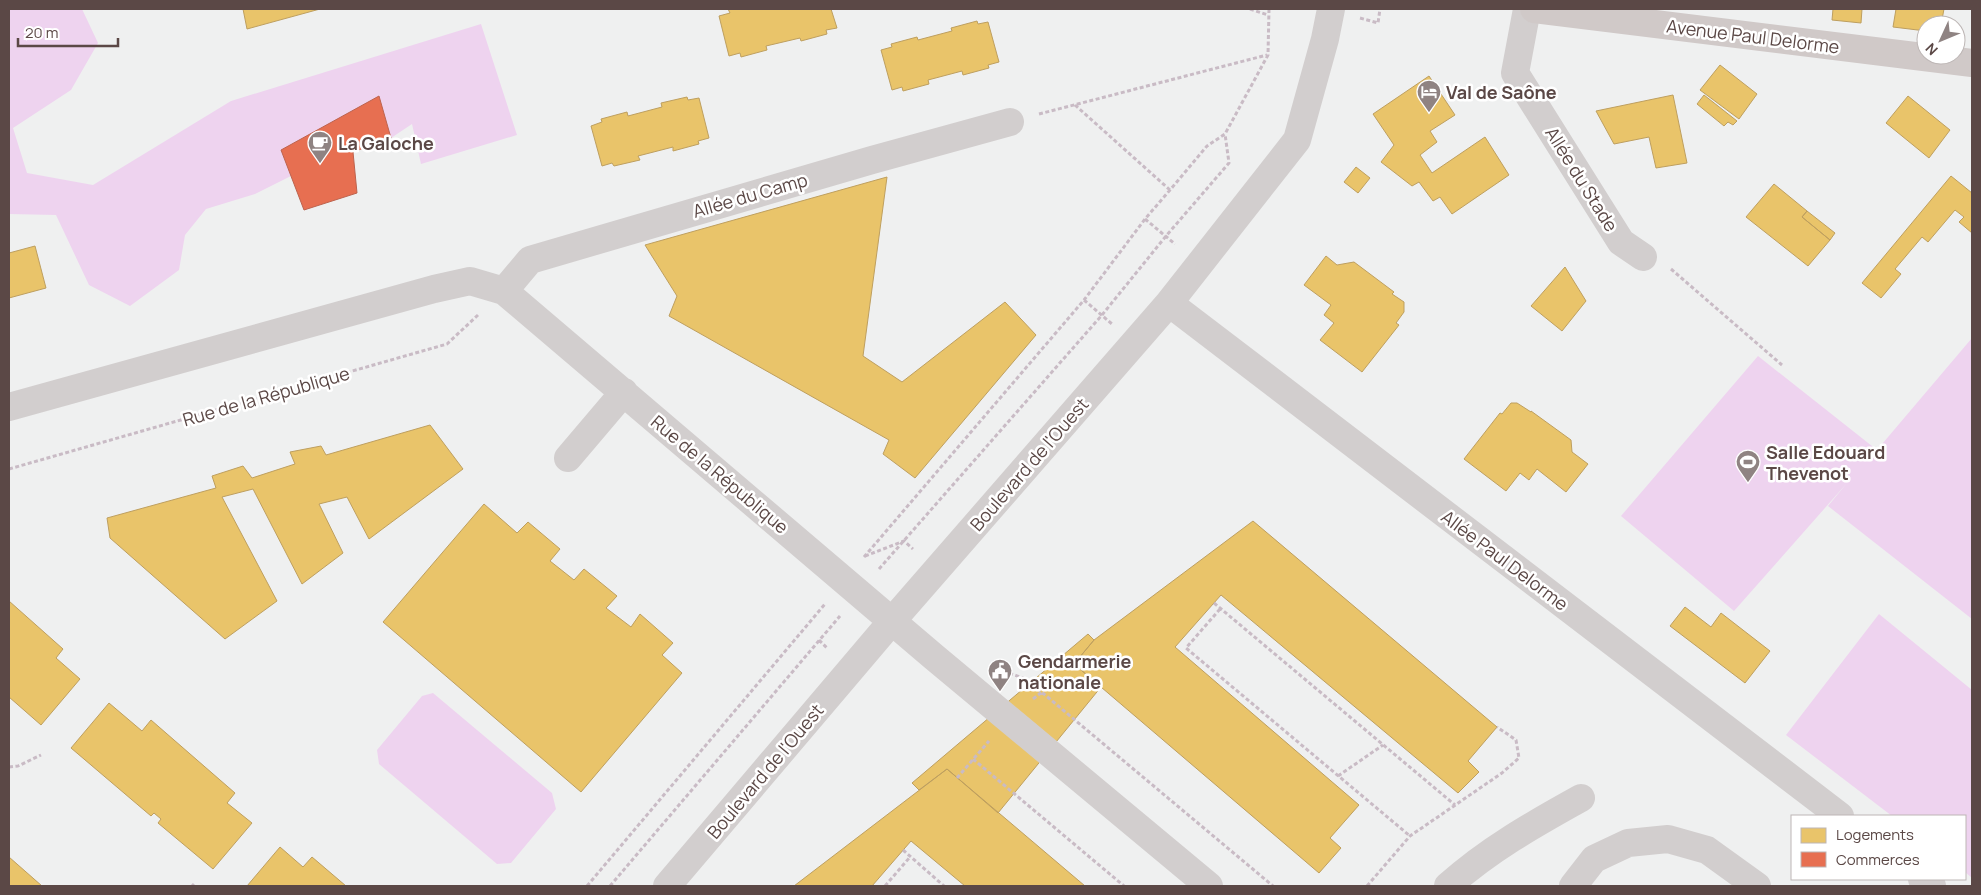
<svg xmlns="http://www.w3.org/2000/svg" width="1981" height="895" font-family="Manrope,sans-serif">
	<style>
		.green { fill: #eed3ef }
		.homes { fill: #e9c46a; stroke: #be9f5f }
		.shops { fill: #e76f51; stroke: #bd634e }
		.lines { fill: none; stroke-linecap: round; stroke-linejoin: round }
		.path { stroke: #c9bbc5; stroke-width: 3; stroke-dasharray: 4 2.5; stroke-linecap: butt }
		.minor { stroke: #d2cece; stroke-width: 28 }
		.major { stroke: #d0c9c8; stroke-width: 28 }
		.labels { text-anchor: middle; dominant-baseline: central; stroke-width: 5; stroke-linejoin: round; paint-order: stroke }
		.street-label { font-size: 18px; fill: #5b4846; stroke: #fff }
		.poi-label { font-size: 18px; font-weight: bold; fill: #5b4846; stroke: #fff; text-anchor: start }
	</style>
	<rect width="100%" height="100%" fill="#eff0f0"/>
	<path class="green" d="M9,9H82L98,43L71,90L13,128L27,173L93,185L231,101L481,24L517,135L421,164L412,124L391,138L379,97L282,150L291,176L255,194L206,209L185,235L179,270L130,306L89,285L56,215L9,214Z
		M1972,338V619L1828,506L1847,483L1734,611L1621,516L1758,356L1877,450Z
		M1879,614L1972,690V878L1965,872V816H1892L1786,735Z
		M433,693L552,793L556,809L511,863L497,864L379,764L377,750L422,696Z"/>
	<path class="homes" d="M243,9H320L247,29Z
		M728,9H831L837,28L826,30L827,34L801,41L800,38L766,46L767,50L741,57L740,53L729,56L719,16L730,13Z
		M1833,9H1862L1861,23L1832,20Z
		M1896,9H1944L1941,25H1926V31L1893,27Z
		M977,21L978,24L988,22L999,62L988,65L989,68L963,75L962,71L928,80L929,84L903,91L902,87L892,90L881,50L892,47L891,44L917,37L918,40L952,31L951,28Z
		M1720,65L1757,94L1739,119L1700,90Z
		M1429,76L1455,115L1430,131L1437,142L1420,155L1432,173L1485,137L1509,175L1452,214L1440,197L1433,201L1419,182L1412,186L1381,162L1394,145L1373,114Z
		M1673,95L1687,163L1656,168L1649,137L1614,144L1596,111Z
		M1704,95L1737,121L1733,125L1728,122L1724,126L1697,104Z
		M1908,96L1950,130L1929,158L1886,123Z
		M687,97L688,100L699,98L709,138L698,141L699,144L673,151V147L638,156L640,160L614,166L612,163L602,166L591,126L602,122L601,119L627,112L628,116L662,107L661,103Z
		M1356,167L1370,178L1358,193L1344,182Z
		M1951,176L1972,193V233L1959,222L1964,217L1955,210L1928,242L1922,237L1895,269L1901,274L1881,298L1862,283Z
		M887,177L863,356L902,382L1005,302L1036,335L915,478L883,454L889,440L669,316L677,296L645,245Z
		M1774,184L1807,211L1802,217L1830,240L1808,266L1746,217Z
		M1807,211L1835,233L1830,240L1802,217Z
		M35,246L46,288L9,298V253Z
		M1326,256L1337,265L1354,262L1394,292L1392,294L1404,302V312L1396,323L1399,325L1362,372L1320,340L1334,323L1324,315L1331,305L1304,285Z
		M1565,267L1586,301L1562,331L1531,306Z
		M1511,403H1517L1531,412V411L1571,440L1572,452L1588,464L1566,492L1537,469L1529,480L1520,473L1506,491L1464,459L1500,413L1502,414Z
		M430,425L463,469L369,539L347,497L319,504L343,553L302,584L253,489L222,497L277,601L225,639L110,538L107,518L216,488L212,476L243,466L252,478L295,464L290,452L321,446L326,455Z
		M484,504L517,533L528,522L560,549L550,561L574,580L584,569L617,596L606,608L631,627L640,614L673,643L662,655L682,673L581,792L383,622Z
		M1253,521L1497,727L1468,761L1479,772L1458,793L1221,595L1175,647L1359,805L1330,838L1341,848L1319,873L1074,664L1094,640Z
		M9,601L63,649L56,658L80,679L41,725L9,697Z
		M1685,607L1711,627L1721,613L1770,651L1745,683L1670,626Z
		M1088,634L1094,640L1074,664L1101,687L998,813L947,769L919,790L912,783Z
		M109,703L142,731L151,720L235,793L227,803L252,823L213,869L158,823L161,819L154,813L151,816L71,748Z
		M947,769L1085,886H965L911,841L872,886H794Z
		M280,847L303,867L312,857L346,886H247Z
		M9,857L42,886H9Z"/>
	<path class="shops" d="M379,96L391,138L353,152L357,193L304,210L281,150Z"/>
	<g class="lines">
		<path class="path" d="M1250,9L1268,15
			M1360,18L1378,23L1380,9
			M1075,105L1170,190
			M1039,114L1267,55
			M1145,219L1175,244
			M1671,269L1782,365
			M1084,300L1112,324
			M9,469L447,344L478,315
			M865,556L904,541L913,549
			M864,557L1084,300L1145,219L1170,190L1207,146L1225,134L1268,55L1269,9
			M879,569L1102,315L1166,236L1229,163L1225,134
			M1214,603L1455,805
			M1220,609L1186,648L1410,836
			M819,640L828,649
			M1003,671L1026,679L1273,886
			M1033,699L1042,692
			M973,759L1124,886
			M9,767L18,766L41,755
			M1338,776L1383,745
			M957,778L989,741
			M903,850L944,886
			M192,886L194,884
			M587,886L825,604
			M610,886L840,616
			M885,886L910,857
			M1367,886L1410,836L1502,773L1519,758L1516,740L1497,727"/>
		<path class="minor" d="M1527,9L1515,73L1621,242L1643,257
			M504,291L530,260L872,160L1010,122
			M1169,303L1840,816
			M9,407L434,289L470,281L504,291L934,657L1209,886
			M568,458L624,392
			M1922,879L1932,886
			M667,886L892,621L1169,303L1297,140L1325,39L1331,9
			M1448,886C1488,850 1534,824 1581,798
			M1573,886L1594,859L1628,843L1668,839L1707,850L1757,886"/>
		<path class="major" d="M1534,9L1972,63"/>
	</g>
	<defs>
		<symbol id="hotel-pin" viewBox="-11 -11 22 30"><path d="M0 17L-7.5 6A9.5 9.5 0 1 1 7.5 6Z" fill="#8f8382" stroke="#fff"/><path d="M-6-4.5h1.5V1H6V5H4.5V3h-9V5H-6ZM-4 0a1.8 1.8 0 1 1 3.6 0ZM.5 0V-2.5h3Q6-2.5 6 0Z" fill="#fff"/></symbol>
		<symbol id="cafe-pin" viewBox="-11 -11 22 30"><path d="M0 17L-7.5 6A9.5 9.5 0 1 1 7.5 6Z" fill="#8f8382" stroke="#fff"/><path d="M-5.5-4.5H6V0H3Q3 3.5 0 3.5H-2.5Q-5.5 3.5-5.5 0ZM3-3.2v2h1.7v-2ZM-6 4.5H4V6H-6Z" fill="#fff"/></symbol>
		<symbol id="stadium-pin" viewBox="-11 -11 22 30"><path d="M0 17L-7.5 6A9.5 9.5 0 1 1 7.5 6Z" fill="#8f8382" stroke="#fff"/><path d="M0-5a6.5 5 0 1 0 0 10a6.5 5 0 1 0 0-10ZM-3.5-1.8h7v3.6h-7Z" fill="#fff"/></symbol>
		<symbol id="civic-pin" viewBox="-11 -11 22 30"><path d="M0 17L-7.5 6A9.5 9.5 0 1 1 7.5 6Z" fill="#8f8382" stroke="#fff"/><path d="M-.6-6.5H3V-4.5H.6V-3L4-1V1h2V6H-6V1h2V-1L-.6-3ZM-1.2 2.5V6h2.4V2.5Z" fill="#fff"/></symbol>
	</defs>
	<g fill-rule="evenodd">
		<use href="#hotel-pin" x="1415" y="78" width="28" height="38"/>
		<use href="#cafe-pin" x="306" y="129" width="28" height="38"/>
		<use href="#stadium-pin" x="1734" y="448" width="28" height="38"/>
		<use href="#civic-pin" x="986" y="657" width="28" height="38"/>
	</g>
	<g class="labels">
		<g class="street-label">
			<text transform="translate(1753 36) rotate(7)">Avenue Paul Delorme</text>
			<text transform="translate(1582 179) rotate(58)">Allée du Stade</text>
			<text transform="translate(750 195) rotate(-16)">Allée du Camp</text>
			<text transform="translate(266 396) rotate(-16)">Rue de la République</text>
			<text transform="translate(1029 464) rotate(-49)">Boulevard de l'Ouest</text>
			<text transform="translate(720 474) rotate(40)">Rue de la République</text>
			<text transform="translate(1505 560) rotate(37)">Allée Paul Delorme</text>
			<text transform="translate(765 771) rotate(-50)">Boulevard de l'Ouest</text>
		</g>
		<g class="poi-label">
			<text x="1446" y="92">Val de Saône</text>
			<text x="338" y="143">La Galoche</text>
			<text x="1766" y="452">Salle Edouard<tspan x="1766" dy="21">Thevenot</tspan></text>
			<text x="1018" y="661">Gendarmerie<tspan x="1018" dy="21">nationale</tspan></text>
		</g>
	</g>
	<rect width="1981" height="895" fill="none" stroke="#5b4846" stroke-width="20"/>
	<rect x="1791" y="815" width="175" height="65" fill="#ffffff" stroke="#bdb6b5"/>
	<rect x="1801" y="828" width="25" height="15" fill="#e9c46a" stroke="#bdb6b5"/>
	<text x="1836" y="840" font-size="15" fill="#5b4846">Logements</text>
	<rect x="1801" y="852" width="25" height="15" fill="#e76f51" stroke="#bdb6b5"/>
	<text x="1836" y="865" font-size="15" fill="#5b4846">Commerces</text>
	<g transform="translate(1941 40) rotate(226)"><circle r="24" fill="#ffffff" stroke="#bdb6b5"/>
	<path d="M0-4L9 19L0 12L-9 19Z" fill="#8f8382"/>
	<text y="-8" font-size="14" font-weight="bold" text-anchor="middle" fill="#5b4846">N</text>
	</g>
	<path d="M18 38v8h100v-8" fill="none" stroke="#5b4846" stroke-width="2.5"/>
	<text x="25" y="38" font-size="15" fill="#5b4846" stroke="#ffffff" stroke-width="4" paint-order="stroke">20 m</text>
</svg>
